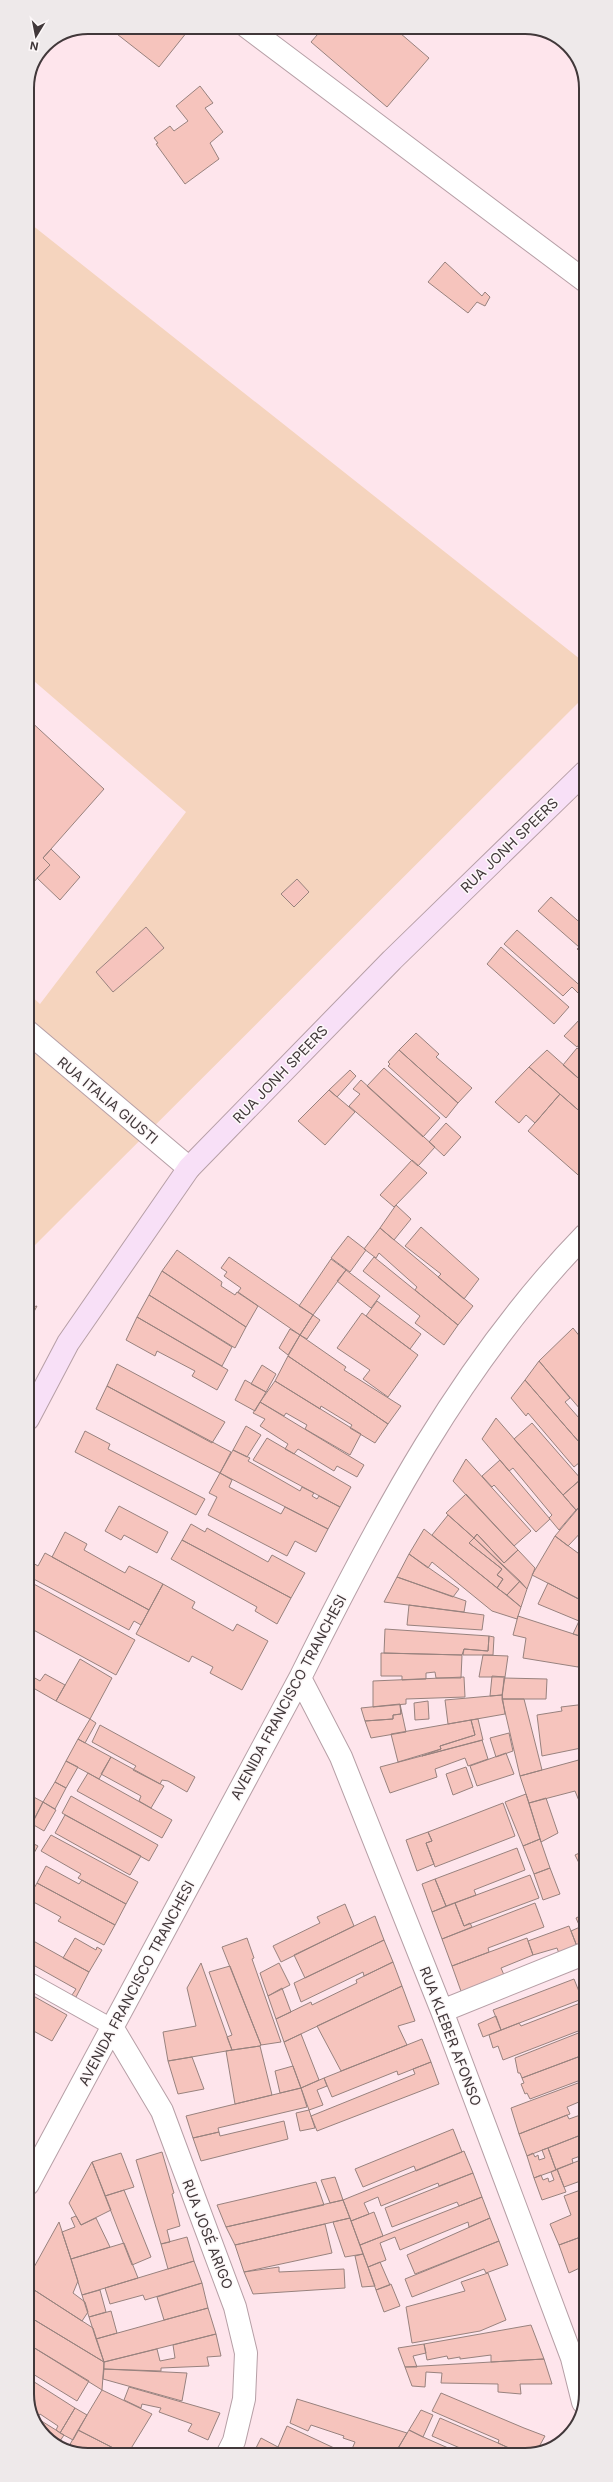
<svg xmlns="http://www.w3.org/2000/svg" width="613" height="2482" font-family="Inter,sans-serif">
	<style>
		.green { fill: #f5d4be }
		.building { fill: #f6c4bd; stroke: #98827e }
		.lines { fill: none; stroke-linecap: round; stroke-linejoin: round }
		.service-casing { stroke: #b69fa6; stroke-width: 18 }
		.minor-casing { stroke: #b69fa6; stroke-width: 24 }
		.tertiary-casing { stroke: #b69fa6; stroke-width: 24 }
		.secondary-casing { stroke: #b69fa6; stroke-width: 24 }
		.service { stroke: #fff; stroke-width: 16 }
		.minor { stroke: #fff; stroke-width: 22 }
		.tertiary { stroke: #fff; stroke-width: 22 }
		.secondary { stroke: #f8e0f7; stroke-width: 22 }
		.labels { text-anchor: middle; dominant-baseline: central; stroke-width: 3; stroke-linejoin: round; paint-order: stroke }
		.street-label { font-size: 14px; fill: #41383a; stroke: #fdf8f9 }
		.rim { fill: none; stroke: #41383a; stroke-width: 2 }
	</style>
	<rect width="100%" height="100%" fill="#fee5ec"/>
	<path class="green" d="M27,221L585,663V696L28,1252L27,992L40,1004L186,812L27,675Z"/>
	<path class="building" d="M88,27H93L88,33L83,29Z
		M108,27H191L159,67Z
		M324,27H393L429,58L387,107L311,42Z
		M200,86L213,103L205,108L223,132L210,143L219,159L185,184L156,144L158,143L154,138L170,126L174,131L188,121L176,106Z
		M445,262L482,296L485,292L490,297L485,306L477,302L468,313L428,282Z
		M27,718L104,789L43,858L50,865L27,889Z
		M51,849L80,877L60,900L37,878L50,865L43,858Z
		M297,879L309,892L294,907L281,894Z
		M551,897L585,927V956L577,949L579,947L538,911Z
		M146,927L164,948L113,992L96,972Z
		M517,930L585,990V1000L572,987L563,996L504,944Z
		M501,947L569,1007L554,1024L487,964Z
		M581,1018L585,1022V1037L577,1047L564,1036Z
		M416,1033L439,1054L436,1057L472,1088L458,1103L399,1050Z
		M577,1048L585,1054V1084L563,1065Z
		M399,1050L458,1103L446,1118L388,1066L390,1064L388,1062Z
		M547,1050L585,1084V1116L529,1067Z
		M529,1067L560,1094L535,1123L526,1115L519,1123L495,1102Z
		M384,1068L440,1118L423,1137L367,1086Z
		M350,1070L356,1076L337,1097L329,1090Z
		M361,1080L435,1147L418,1166L349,1106L360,1094L353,1089Z
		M329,1090L355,1112L325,1145L298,1121Z
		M560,1094L585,1116V1181L528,1131Z
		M446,1123L461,1137L444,1156L429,1142Z
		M412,1160L427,1173L394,1207L380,1195Z
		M396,1205L411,1219L394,1240L380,1228Z
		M421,1227L479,1279L464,1299L438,1277L441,1274L405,1246Z
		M380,1228L473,1306L458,1325L415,1290L417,1287L379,1253L376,1258L364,1249Z
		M348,1236L366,1250L350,1272L331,1258Z
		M177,1250L222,1282L221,1286L235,1295L237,1292L258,1306L246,1327L162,1271Z
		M229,1257L313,1315L300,1335L238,1292L241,1288L224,1276L227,1272L221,1268Z
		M374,1257L458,1325L444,1345L415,1323L420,1316L363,1271Z
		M331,1259L346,1270L313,1315L299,1306Z
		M346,1270L380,1296L371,1308L337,1281Z
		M162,1271L246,1327L235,1348L149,1295Z
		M149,1295L232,1347L222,1366L137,1317Z
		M377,1301L421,1334L410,1349L366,1316Z
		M37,1306L28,1323V1308Z
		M362,1313L418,1355L388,1397L363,1379L370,1370L337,1348Z
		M313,1315L320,1320L307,1339L300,1335Z
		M137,1317L228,1370L217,1390L192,1376L195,1371L157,1351L155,1356L126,1340Z
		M573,1328L585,1343L586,1416L539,1361Z
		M290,1329L300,1335L288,1355L279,1348Z
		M300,1335L346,1367L344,1370L401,1406L388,1424L288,1356Z
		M288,1356L388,1424L375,1443L350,1428L352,1425L321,1406L320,1409L275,1381Z
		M539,1361L570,1398L565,1402L586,1426V1450L525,1380Z
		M117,1364L225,1422L212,1443L107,1386Z
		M262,1365L276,1374L266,1392L251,1384Z
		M245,1380L266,1392L255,1411L235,1400Z
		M525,1380L586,1450V1457L574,1467L528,1413L526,1416L511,1398Z
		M275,1381L361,1434L350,1455L305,1429L307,1425L286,1413L284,1416L260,1402Z
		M107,1386L231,1452L220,1473L96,1409Z
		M260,1402L364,1465L357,1477L337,1466L334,1471L298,1449L294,1454L285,1449L288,1444L260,1426L265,1419L253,1413Z
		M496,1418L576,1510L559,1530L549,1518L552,1515L513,1468L509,1471L482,1439Z
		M532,1423L581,1479L563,1495L514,1439Z
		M246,1426L261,1435L247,1457L233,1450Z
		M85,1431L110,1444L108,1449L205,1499L196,1515L75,1452Z
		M267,1438L351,1487L340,1507L253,1460Z
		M233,1450L250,1458L248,1461L300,1491L302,1487L314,1493L312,1496L317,1499L319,1496L340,1507L328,1529L220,1473Z
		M466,1459L531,1531L514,1546L453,1481Z
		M500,1460L550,1519L536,1532L494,1485L492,1487L482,1476Z
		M220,1473L232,1480L229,1487L281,1514L285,1507L328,1529L316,1552L295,1541L287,1556L208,1515L217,1497L209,1493Z
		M581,1479L586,1485V1501L576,1510L563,1495Z
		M466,1494L518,1550L504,1563L477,1534L474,1538L446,1513Z
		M581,1505L586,1509V1527L568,1546L555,1536Z
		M119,1506L168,1532L157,1553L124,1535L121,1540L105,1531Z
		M448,1515L474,1538L469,1543L502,1569L497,1575L503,1579L497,1588L432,1535Z
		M191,1524L205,1532L207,1528L268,1562L272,1555L305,1573L291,1598L182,1540Z
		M424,1529L521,1607L517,1619L492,1611L432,1562L428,1568L409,1554Z
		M65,1532L87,1544L84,1550L125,1573L129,1566L163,1584L149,1610L52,1557Z
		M477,1534L504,1563L518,1550L535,1568L527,1589L474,1538Z
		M555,1536L586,1559V1590L579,1599L532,1575Z
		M474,1538L520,1581L507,1595L497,1588L503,1579L497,1575L502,1569L469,1543Z
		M182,1540L291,1598L277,1624L255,1611L257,1607L171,1559Z
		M45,1553L149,1610L141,1625L134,1621L129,1630L28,1576V1560L38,1566Z
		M409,1554L459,1589L453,1597L397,1577Z
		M397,1577L466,1601L464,1612L384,1602Z
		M520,1581L527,1589L521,1607L507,1595Z
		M32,1583L135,1640L116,1675L28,1627V1592Z
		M548,1583L586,1603V1638L573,1634L579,1621L538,1604Z
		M163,1584L195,1602L192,1608L233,1631L237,1624L268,1641L242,1690L210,1673L213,1667L192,1656L189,1662L136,1634Z
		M409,1605L484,1615L482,1630L407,1625Z
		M518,1616L586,1638V1662L580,1661L578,1667L523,1658L526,1638L513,1635Z
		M385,1629L489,1636L488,1651L464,1649L462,1655L384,1653Z
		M489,1636L494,1637L493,1655H463L464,1649L488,1651Z
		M381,1653L462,1655L461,1678H436L435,1672L426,1673V1679L402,1680V1676H381Z
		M483,1655L508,1656L505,1677H479Z
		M28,1659L34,1662L28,1673Z
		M80,1659L112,1678L90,1719L56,1701Z
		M28,1674L40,1681L45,1674L65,1685L56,1701L28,1685Z
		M492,1676L505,1677L502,1695L490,1696Z
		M464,1677L465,1697L406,1699V1704L373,1707V1681Z
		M504,1678L547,1679L546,1699H502Z
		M502,1695L505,1714L448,1724L445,1700Z
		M502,1699H524L542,1770L520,1776Z
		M428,1701L429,1719L415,1720L414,1703Z
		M400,1704L401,1714L393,1715V1719L365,1721L361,1708Z
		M400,1704L406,1732L371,1738L365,1721L393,1719V1715L401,1714Z
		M586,1704V1747L542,1756L537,1715L562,1711L561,1707Z
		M90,1719L96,1723L85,1743L78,1739Z
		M478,1719L483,1740L422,1756L441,1749L440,1746L475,1735L471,1720Z
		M471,1720L475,1735L440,1746L441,1749L398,1762L391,1734Z
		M100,1725L195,1777L187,1792L168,1781L162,1780L160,1784L133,1770L136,1766L92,1742Z
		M509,1733L513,1751L496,1757L490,1738Z
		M78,1739L111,1757L99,1779L66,1761Z
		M482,1740L488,1759L468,1766L465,1758L435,1769L437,1777L390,1793L380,1767Z
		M506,1753L514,1774L477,1786L470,1766Z
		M111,1757L164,1786L151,1808L139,1801L141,1796L101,1774Z
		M586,1758V1818L575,1791L529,1803L520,1776Z
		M66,1761L78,1767L66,1788L55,1782Z
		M466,1767L473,1787L453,1795L446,1774Z
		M88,1773L172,1820L162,1838L77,1791Z
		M55,1782L66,1788L55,1809L43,1802Z
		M28,1794L43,1802L28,1831Z
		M526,1794L540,1839L523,1846L505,1802Z
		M71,1796L158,1845L149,1861L62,1813Z
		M546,1798L558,1833L541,1842L529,1803Z
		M43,1802L56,1810L44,1831L32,1824Z
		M503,1803L515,1836L435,1867L426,1843L432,1841L428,1832Z
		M65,1815L141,1856L130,1875L55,1833Z
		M428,1832L432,1841L426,1843L434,1864L417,1871L406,1840Z
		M51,1835L138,1882L126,1904L78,1878L81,1874L41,1851Z
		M540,1839L550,1868L534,1874L523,1846Z
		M28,1841L38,1846L34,1853L28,1850Z
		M517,1848L525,1870L474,1890L476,1895L446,1906L435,1879Z
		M28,1850L33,1852L28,1861Z
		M586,1850V1877L575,1855Z
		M46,1866L79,1884L82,1880L126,1904L115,1925L37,1883Z
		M550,1868L560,1894L543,1900L534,1874Z
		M530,1875L539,1898L464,1926L455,1903Z
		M435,1879L446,1906L432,1912L422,1884Z
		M37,1883L115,1925L104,1945L58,1921L61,1917L28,1899Z
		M455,1903L464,1926L470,1923L472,1927L442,1939L432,1912Z
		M535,1903L544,1927L488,1948L489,1952L452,1966L442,1939Z
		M345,1904L354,1926L281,1962L273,1946L320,1923L317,1917Z
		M586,1913V1945L578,1949L571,1931L580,1927L576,1918Z
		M375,1916L384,1940L305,1978L294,1955Z
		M569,1926L578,1949L560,1956L557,1948L533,1955L528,1941Z
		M28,1938L89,1972L76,1997L72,1995L76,1989L28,1962Z
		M75,1938L96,1950L97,1947L102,1950L89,1972L63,1958Z
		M247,1938L254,1958L252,1959L281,2042L261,2045L222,1947Z
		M527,1938L533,1955L501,1968L504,1975L481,1983L482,1986L462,1994L452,1966Z
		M384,1940L393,1962L364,1976L363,1972L301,2002L294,1983Z
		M393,1962L402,1986L284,2042L276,2019L311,2002L312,2005L357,1983L356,1980Z
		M201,1963L232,2050L168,2061L163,2032L196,2026L187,1988Z
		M279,1963L290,1985L268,1996L260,1973Z
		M230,1966L261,2045L260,2046L232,2050L227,2037L232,2035L209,1972Z
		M574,1979L582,1999L501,2030L493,2010Z
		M402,1986L415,2021L398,2026L407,2045L341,2071L317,2026Z
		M282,1988L291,2012L276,2019L268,1996Z
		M28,1993L67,2015L52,2041L28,2028Z
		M583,2002L586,2009V2028L503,2060L498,2046L493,2048L489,2035L519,2023L521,2026Z
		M496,2016L501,2030L483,2037L478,2024Z
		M586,2030V2054L522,2078L520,2073H518L515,2058Z
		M301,2034L319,2080L301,2088L284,2042Z
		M422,2039L431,2062L398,2075L397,2071L332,2097L324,2078Z
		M260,2046L272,2095L235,2104L226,2051Z
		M586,2054V2078L530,2099L527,2093L525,2094L521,2084L524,2083L522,2078Z
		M192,2057L204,2089L178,2094L168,2061Z
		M431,2062L439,2084L317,2131L311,2116L415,2074L413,2069Z
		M293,2066L301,2088L280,2093L275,2071Z
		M324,2078L327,2086L317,2090L323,2105L309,2110L301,2088Z
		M586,2080V2099L567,2107L570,2114L519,2134L511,2108Z
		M301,2088L307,2107L218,2128L219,2132L193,2138L186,2116Z
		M309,2110L315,2128L300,2131L296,2113Z
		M586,2113V2133L527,2156L519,2134L567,2115L569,2119Z
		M284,2121L288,2139L201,2161L193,2138L219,2132L220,2136Z
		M453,2129L462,2152L416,2171L414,2166L363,2187L355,2169Z
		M586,2133V2154L572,2159L573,2163L556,2170L548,2148Z
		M548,2148L556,2170L534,2178L527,2156L533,2153L535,2157L538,2155L539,2160L545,2158L542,2150Z
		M464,2151L473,2173L439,2186L438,2183L381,2206L378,2197L364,2203L369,2214L351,2221L343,2200Z
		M162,2152L174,2193L172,2194L180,2226L167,2230L170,2242L161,2244L136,2160Z
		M121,2153L134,2187L105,2196L92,2162Z
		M586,2158V2179L564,2187L557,2169Z
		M92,2162L111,2210L81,2225L69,2203Z
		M557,2169L566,2192L542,2200L534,2178L541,2175L543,2180L548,2178L549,2182L554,2180L551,2172Z
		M473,2173L482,2197L459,2206L457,2202L392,2227L385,2208Z
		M335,2177L343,2200L330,2203L321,2180Z
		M316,2182L324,2205L226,2227L217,2205Z
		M586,2188V2235L559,2245L550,2224L571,2215L564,2196Z
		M124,2190L151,2257L132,2265L105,2196Z
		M482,2197L490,2218L469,2227L468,2222L400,2250L395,2237L380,2243L386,2260L368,2267L360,2245Z
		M343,2200L350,2218L235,2245L226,2227Z
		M374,2212L383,2236L360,2245L351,2221Z
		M76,2216L81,2225L96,2218L110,2247L71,2259L62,2232L75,2227L71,2218Z
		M350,2218L363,2254L345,2257L333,2222Z
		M490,2218L499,2241L415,2274L407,2255Z
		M59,2222L78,2281L73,2293L85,2302L88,2312L82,2321L28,2286V2278Z
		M325,2224L332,2253L244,2272L235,2245Z
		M586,2235V2265L569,2273L559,2245Z
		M187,2237L194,2261L168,2269L161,2244Z
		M499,2241L508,2265L486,2273L484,2269L412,2297L405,2279Z
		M124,2243L138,2278L82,2295L71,2259Z
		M363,2254L368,2267L375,2286L362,2287L355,2256Z
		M194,2261L202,2283L145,2300L143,2295L110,2304L105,2288Z
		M380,2262L390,2285L376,2290L368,2267Z
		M279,2267V2272L344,2269L345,2288L253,2294L244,2272Z
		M488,2273L506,2320L480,2331L412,2343L406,2307L465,2291L461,2282Z
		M202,2283L208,2308L164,2320L157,2297Z
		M391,2284L400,2306L384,2312L376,2290Z
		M28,2286L93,2328L104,2362L28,2316Z
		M100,2290L106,2312L89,2317L82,2295Z
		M208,2308L216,2334L104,2362L96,2339Z
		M111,2311L117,2333L96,2339L89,2317Z
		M28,2316L104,2362L102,2390L28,2344Z
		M531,2325L544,2359L491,2362V2355L460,2359V2357L448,2359L447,2356L427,2360L424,2344Z
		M216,2334L221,2356L207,2357L209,2366L161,2368V2371L104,2369V2362L157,2349L160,2361L175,2358L173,2345Z
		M28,2344L89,2381L77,2401L28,2371Z
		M424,2344L426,2353L413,2356L417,2367H405L398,2348Z
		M544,2359L552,2384H520L521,2394L498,2392V2384L441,2383L442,2373L426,2372L425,2387L412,2386L405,2367Z
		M104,2369L187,2373L182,2401L103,2379Z
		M28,2378L75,2408L60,2433L56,2430L58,2426L40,2414L37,2418L35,2417L28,2405Z
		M129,2387L220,2413L208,2440L188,2431L192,2424L159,2412L161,2408L142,2404L141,2408L124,2400Z
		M102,2390L152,2414L127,2455L78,2430Z
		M441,2393L524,2428L545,2436L535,2454H522L498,2443L499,2440L432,2411Z
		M297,2399L407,2433L396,2452L386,2448L385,2451L381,2450L379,2454H366L352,2449L355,2442L343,2438L344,2436L311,2425L308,2431L290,2423Z
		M75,2408L87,2415L73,2440L60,2433Z
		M421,2410L433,2415L423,2437L409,2430Z
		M35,2417L64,2435L58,2444L48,2440Z
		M440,2418L498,2443L522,2454H474L432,2436Z
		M287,2426L347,2454H295L278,2447Z
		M78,2430L127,2455H84L68,2448Z
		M409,2430L423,2437L462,2454H412L398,2448Z
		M261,2438L278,2447L295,2454H253Z"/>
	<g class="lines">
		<defs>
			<path id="service" d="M28,1980L112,2027"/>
			<path id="minor" d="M247,27L585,281
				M300,1678L341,1757L442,2011L572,2358L583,2402
				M442,2011L586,1953
				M112,2027L162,2111L235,2307L246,2353L244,2399L234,2441L227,2455
				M28,2184L300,1678C378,1521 462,1361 585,1235"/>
			<path id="tertiary" d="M27,1031L189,1168"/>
			<path id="secondary" d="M28,1419L68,1343L189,1168L392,960L585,772"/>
		</defs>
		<use href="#service" class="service-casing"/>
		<use href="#minor" class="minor-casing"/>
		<use href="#tertiary" class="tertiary-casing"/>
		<use href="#secondary" class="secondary-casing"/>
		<use href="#service" class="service"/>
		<use href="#minor" class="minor"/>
		<use href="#tertiary" class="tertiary"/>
		<use href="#secondary" class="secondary"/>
	</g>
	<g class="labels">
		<g class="street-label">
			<text transform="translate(509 845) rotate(-44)">RUA JONH SPEERS</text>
			<text transform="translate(280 1074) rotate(-46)">RUA JONH SPEERS</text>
			<text transform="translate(108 1100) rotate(40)">RUA ITALIA GIUSTI</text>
			<text transform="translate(288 1697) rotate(-62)">AVENIDA FRANCISCO TRANCHESI</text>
			<text transform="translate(136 1983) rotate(-62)">AVENIDA FRANCISCO TRANCHESI</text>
			<text transform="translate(451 2036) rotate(69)">RUA KLEBER AFONSO</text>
			<text transform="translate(208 2234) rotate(69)">RUA JOSÉ ARIGO</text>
		</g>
	</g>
	<path d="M0 0H613V2482H0ZM88 34H525A54 54 0 0 1 579 88V2394A54 54 0 0 1 525 2448H88A54 54 0 0 1 34 2394V88A54 54 0 0 1 88 34Z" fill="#eee9ea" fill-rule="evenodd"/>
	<path class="rim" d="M88 34H525A54 54 0 0 1 579 88V2394A54 54 0 0 1 525 2448H88A54 54 0 0 1 34 2394V88A54 54 0 0 1 88 34Z"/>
	<g transform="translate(36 36) rotate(190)" stroke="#fdf8f9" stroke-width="3" paint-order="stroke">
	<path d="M0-3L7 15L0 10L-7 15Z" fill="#41383a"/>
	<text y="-6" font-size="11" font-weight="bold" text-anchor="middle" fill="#41383a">N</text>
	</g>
</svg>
